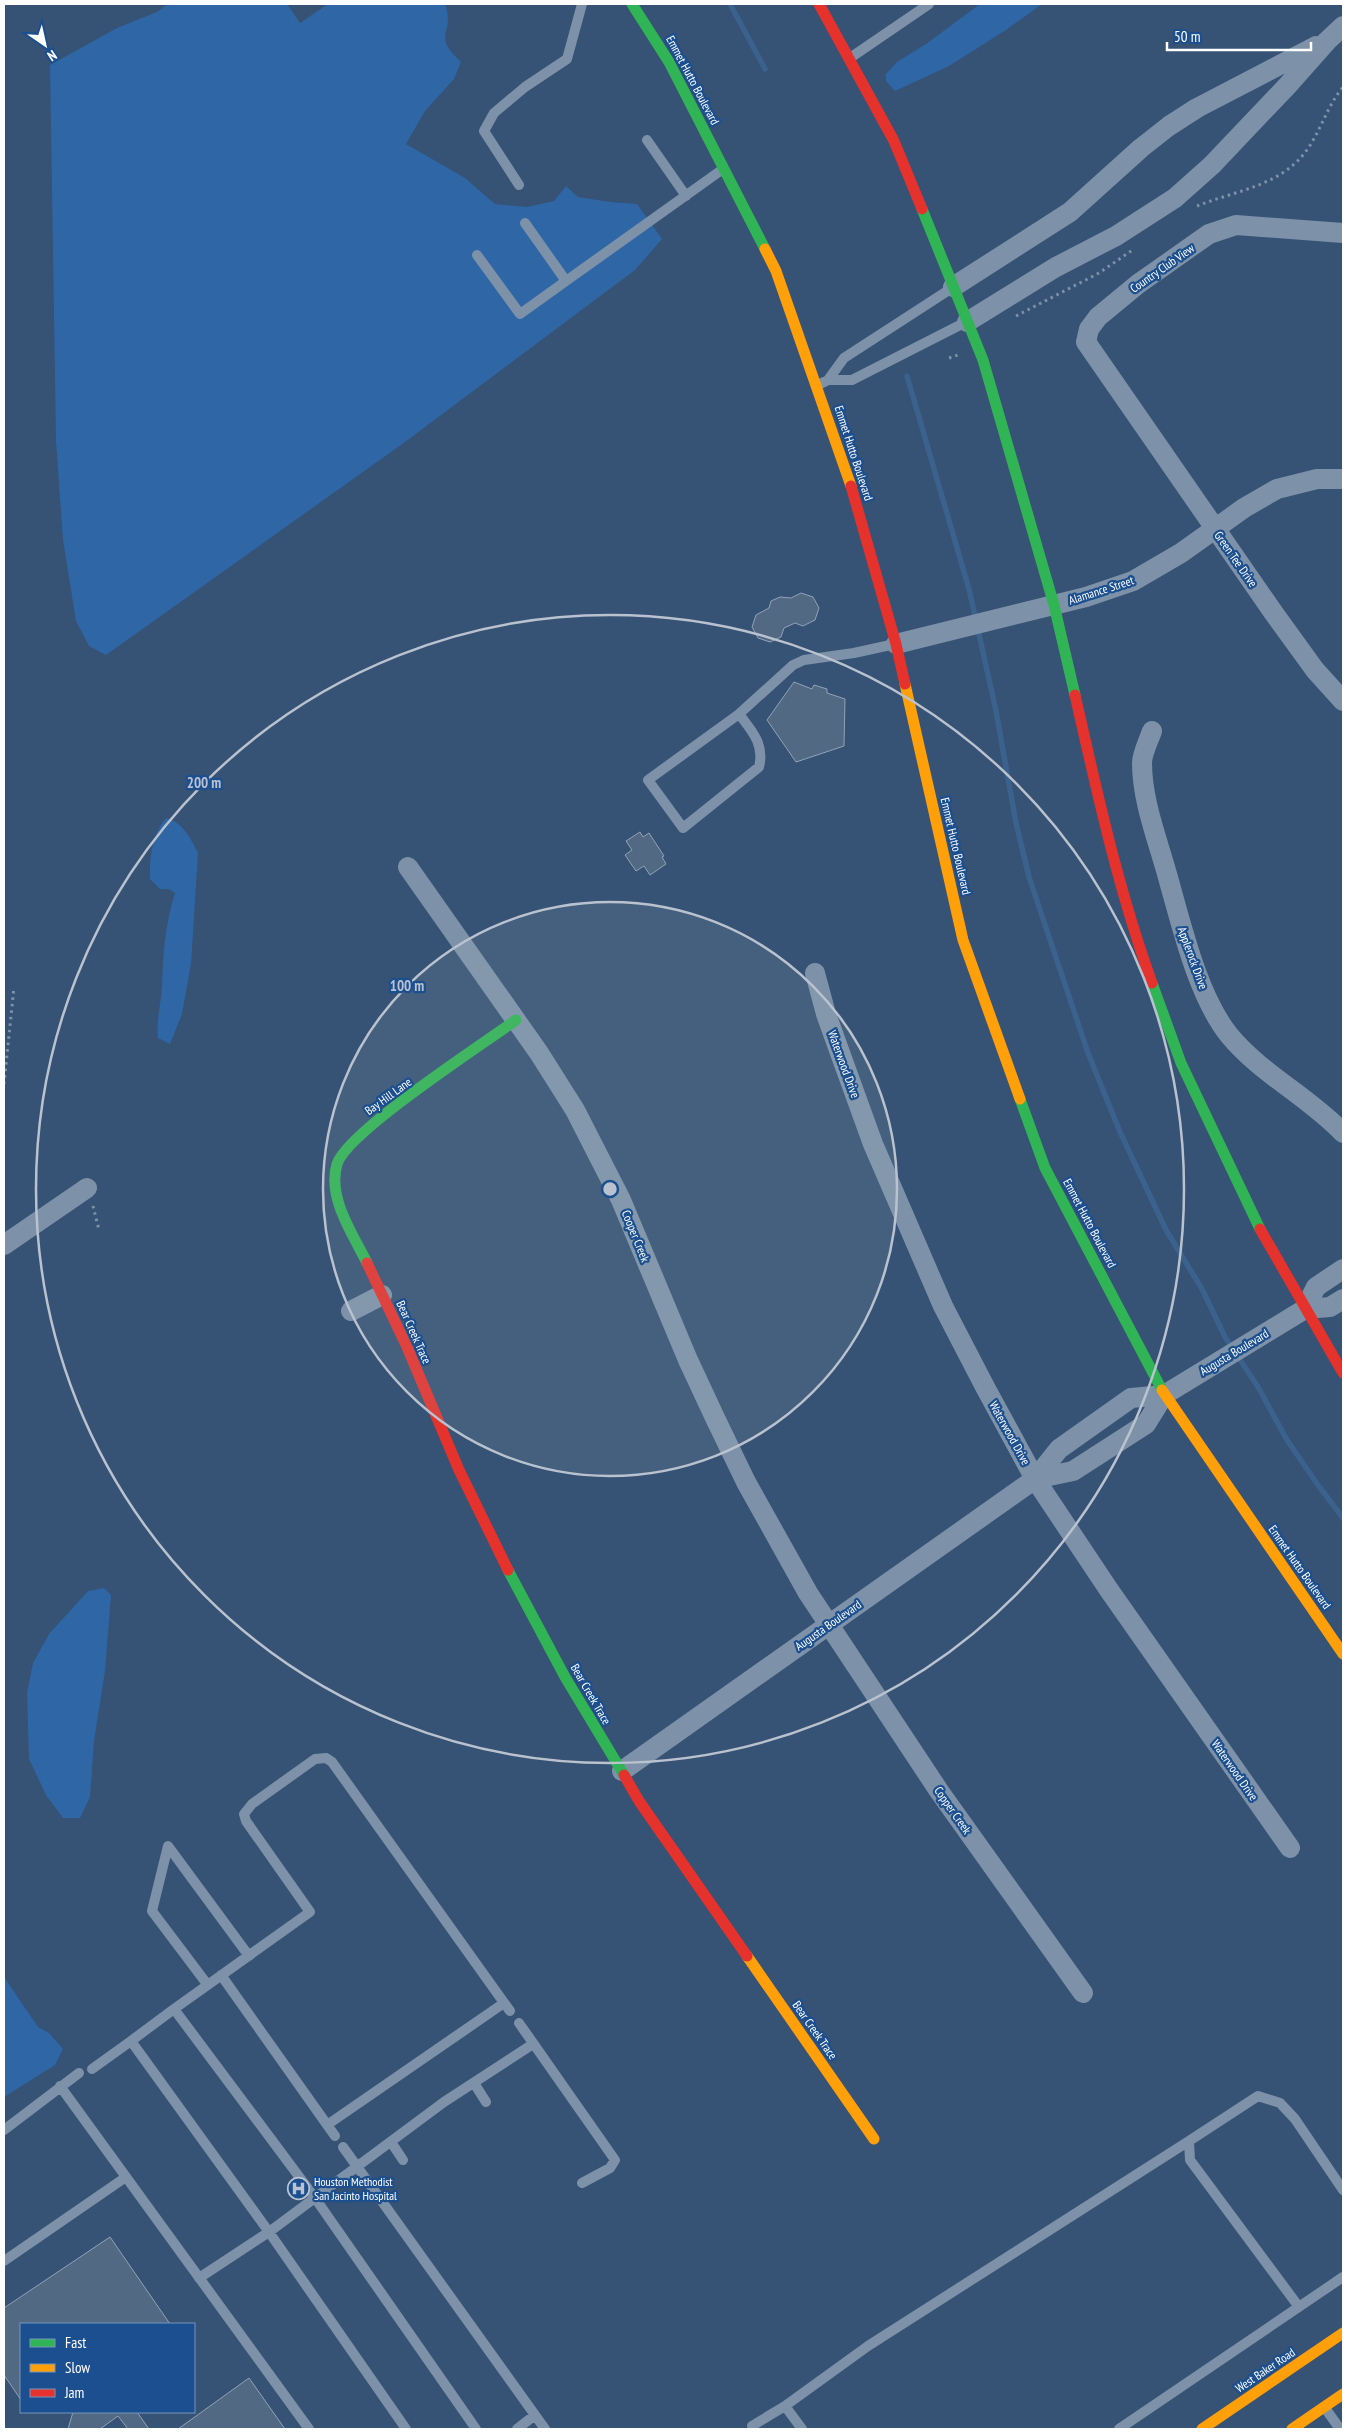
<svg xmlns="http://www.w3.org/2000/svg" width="1347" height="2433" font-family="'PT Sans Narrow',sans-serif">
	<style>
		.green { fill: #2f66a5 }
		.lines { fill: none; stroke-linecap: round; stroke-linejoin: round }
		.stream { stroke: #3b618d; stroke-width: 5.5 }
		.building { fill: #526984; stroke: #92a2b6 }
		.path { stroke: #7d92a8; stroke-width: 3; stroke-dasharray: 2.5 4; stroke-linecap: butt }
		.lane { stroke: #7d92a8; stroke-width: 10 }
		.street { stroke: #7d92a8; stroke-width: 20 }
		.fast { stroke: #30b455; stroke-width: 11 }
		.slow { stroke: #ff9f0a; stroke-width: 11 }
		.jam { stroke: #e5322d; stroke-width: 11 }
		.ring { fill: none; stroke: #b9c2ce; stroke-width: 2.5 }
		.labels { text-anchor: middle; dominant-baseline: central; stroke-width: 4.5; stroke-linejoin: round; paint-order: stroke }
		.street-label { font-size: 12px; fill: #fff; stroke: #1b4f8f }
		.poi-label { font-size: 12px; fill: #fff; stroke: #1b4f8f; text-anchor: start }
		.centre { fill: #b9c2ce; stroke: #1b4f8f; stroke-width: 2.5 }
		.ring-label { font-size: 15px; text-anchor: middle; font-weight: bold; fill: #b9c2ce; stroke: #1b4f8f; stroke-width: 4.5; stroke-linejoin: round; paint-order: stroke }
	</style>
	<rect width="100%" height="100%" fill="#365274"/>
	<path class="green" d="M168,4H287L300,23L328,4H445C456,34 430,34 461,62L454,79L425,111L406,144L465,178L495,204L527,207L554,201L566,186L578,197L610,202L637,204L662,239L635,270L405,442L106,655L89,646L76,621L63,540L56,441L50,65L117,28L157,12Z
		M980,4H1042L1006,30L949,66L895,91L886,81V74L897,62L926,44Z
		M166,818C183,822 191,839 198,853L191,964L182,1014L170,1044L158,1038C156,1020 161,1004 162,987C163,955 165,924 175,893L169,889H160L150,879C149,858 152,835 166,818Z
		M104,1588L111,1595L105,1671L94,1741L90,1797L80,1818H63L46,1795L29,1759L27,1693L33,1663L49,1634L88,1591Z
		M4,1977L38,2027L49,2033L63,2049L55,2065L4,2097Z"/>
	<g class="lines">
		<path class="stream" d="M730,4L765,69
			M907,376L969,589L996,711L1016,823L1029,877L1088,1053L1120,1132L1166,1230L1202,1289L1225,1337L1258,1387L1287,1440L1318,1485L1343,1518"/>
	</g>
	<path class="building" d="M801,593L813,597L819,608L815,620L803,626L795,623L784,628L781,637L770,642L758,638L752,627L756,615L769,608L771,601L780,597L791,598Z
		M794,682L812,689L814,685L827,689V693L845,699L844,746L796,762L767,720Z
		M640,832L643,837L649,833L664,856L662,857L666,864L650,875L644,866L636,871L625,855L632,850L626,841Z
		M110,2237L170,2324H21V2400L4,2375V2308Z
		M249,2378L285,2429H178Z
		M73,2412H137L149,2429H128L118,2416L100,2429H68Z"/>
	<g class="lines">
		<path class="path" d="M1197,206C1237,190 1283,186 1309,147C1322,127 1328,105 1343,87
			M1016,316L1099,273L1134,249
			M949,358L958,355
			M4,1084L14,987
			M93,1206L99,1230"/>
		<path class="lane" d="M850,58L929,4
			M647,140L686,196
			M519,185L484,131L494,113L525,87L567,59L582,4
			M525,223L566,281L723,169
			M477,255L520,314L566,281
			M828,380L844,358L952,288
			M818,385L828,380H852L966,322
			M739,714C751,730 765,744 759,767L683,828L648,780L739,714L793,665L804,660L854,653L895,644
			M221,1975L335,2136
			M207,1984L152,1911L168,1846L249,1956
			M174,2009L310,1912L246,1821L244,1814L252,1804L315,1759L326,1758L332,1762L510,2011
			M519,2023L615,2160L610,2168L582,2183
			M92,2069L131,2041
			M474,2083L486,2102
			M60,2086L309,2429
			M327,2125L504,2003
			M4,2130L79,2073
			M391,2142L403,2160
			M343,2147L545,2429
			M4,2261L126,2177
			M199,2278L269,2232L444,2102L533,2044
			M1299,2307L1190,2160L1189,2141L1258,2096L1280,2103L1295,2119L1343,2190
			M785,2406L868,2346L1189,2141
			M1325,2408L1340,2429
			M752,2426L785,2406L802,2429
			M406,2429L269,2232L131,2041L174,2009L315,2198L476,2429
			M517,2429L535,2415
			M1119,2429L1343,2277"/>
		<path class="street" d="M1343,233L1236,225L1209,234L1138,284L1098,317L1089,329L1086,342L1273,612L1315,670L1343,701
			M953,287L1070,212L1141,148L1169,126L1197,108L1316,46
			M967,322L1056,267L1116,236L1175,198L1212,165L1288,85L1327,41L1343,26
			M896,644L1086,597L1133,581L1181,553L1244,508L1277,489L1317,479H1343
			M1152,731C1149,740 1142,753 1142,763C1142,800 1157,838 1167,874C1181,923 1197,995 1229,1035C1261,1074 1309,1097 1343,1133
			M408,867L539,1053L575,1110L621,1200L688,1360L716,1420L746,1482L808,1593L939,1791L1083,1993
			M815,973L826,1014L873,1144L943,1306L985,1387L1035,1479L1109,1590L1290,1848
			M4,1245L87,1188
			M1305,1309L1316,1287L1343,1269
			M351,1311L382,1295
			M1035,1479L1073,1471L1146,1424L1164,1395L1305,1309L1330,1307L1343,1299
			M622,1771L1035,1479L1059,1449L1131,1398L1164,1395"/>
		<path class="fast" d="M632,4L669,62L765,249
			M922,209L983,360L1054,605L1075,695
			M1152,983L1181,1063L1260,1229
			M1020,1099L1045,1168L1162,1390
			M367,1263C353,1234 327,1198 337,1164C347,1132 483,1044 516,1020
			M508,1570L565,1677L624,1775"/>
		<path class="slow" d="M765,249L776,271L851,486
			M905,684L963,940L1020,1099
			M1162,1390L1343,1654
			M747,1956L874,2139
			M1202,2429L1343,2333
			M1292,2429L1343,2394"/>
		<path class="jam" d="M819,4L894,141L922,209
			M851,486L896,644L905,684
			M1075,695C1097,792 1118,889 1152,983
			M1260,1229L1343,1373
			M367,1263L407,1347L459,1470L508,1570
			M624,1775L639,1801L747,1956"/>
	</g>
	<circle cx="610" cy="1189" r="287" fill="#b9c2ce" fill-opacity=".12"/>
	<g class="ring">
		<circle cx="610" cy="1189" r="287"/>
		<circle cx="610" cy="1189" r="574"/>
	</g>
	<defs>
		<symbol id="hospital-ring" viewBox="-11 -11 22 22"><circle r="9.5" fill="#1b4f8f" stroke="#b9c2ce" stroke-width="1.5"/><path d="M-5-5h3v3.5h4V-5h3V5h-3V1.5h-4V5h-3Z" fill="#b9c2ce"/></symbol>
	</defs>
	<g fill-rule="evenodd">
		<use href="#hospital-ring" x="286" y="2176" width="25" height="25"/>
	</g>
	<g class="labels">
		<g class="street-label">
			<text transform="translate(693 80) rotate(62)">Emmet Hutto Boulevard</text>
			<text transform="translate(1162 268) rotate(-35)">Country Club View</text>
			<text transform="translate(854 453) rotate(72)">Emmet Hutto Boulevard</text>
			<text transform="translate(1236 559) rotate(55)">Green Tee Drive</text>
			<text transform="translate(1101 590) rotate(-18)">Alamance Street</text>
			<text transform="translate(956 846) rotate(77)">Emmet Hutto Boulevard</text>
			<text transform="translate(1193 958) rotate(70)">Applerock Drive</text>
			<text transform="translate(844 1064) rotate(70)">Waterwood Drive</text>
			<text transform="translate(388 1096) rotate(-36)">Bay Hill Lane</text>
			<text transform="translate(1090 1223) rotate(62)">Emmet Hutto Boulevard</text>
			<text transform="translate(636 1236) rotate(68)">Cooper Creek</text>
			<text transform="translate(414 1332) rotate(66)">Bear Creek Trace</text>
			<text transform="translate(1234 1352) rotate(-31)">Augusta Boulevard</text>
			<text transform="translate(1010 1433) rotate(61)">Waterwood Drive</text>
			<text transform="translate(1300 1567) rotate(55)">Emmet Hutto Boulevard</text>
			<text transform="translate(828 1625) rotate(-35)">Augusta Boulevard</text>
			<text transform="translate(591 1694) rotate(60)">Bear Creek Trace</text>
			<text transform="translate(1235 1770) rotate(55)">Waterwood Drive</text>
			<text transform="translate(953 1810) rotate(55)">Copper Creek</text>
			<text transform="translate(815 2030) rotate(55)">Bear Creek Trace</text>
			<text transform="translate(1265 2370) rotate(-34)">West Baker Road</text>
		</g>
		<g class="poi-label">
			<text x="314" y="2181">Houston Methodist<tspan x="314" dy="14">San Jacinto Hospital</tspan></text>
		</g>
	</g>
	<circle cx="610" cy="1189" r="8" class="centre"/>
	<g class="ring-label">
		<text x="204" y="788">200 m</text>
		<text x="407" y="991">100 m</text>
	</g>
	<rect width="1347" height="2433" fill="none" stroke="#ffffff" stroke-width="10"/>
	<rect x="20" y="2323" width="175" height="90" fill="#1b4f8f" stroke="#7695bc"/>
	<rect x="30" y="2339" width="25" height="8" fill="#30b455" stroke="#7695bc"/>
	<text x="65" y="2348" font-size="15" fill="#ffffff">Fast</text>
	<rect x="30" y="2364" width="25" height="8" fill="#ff9f0a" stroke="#7695bc"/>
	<text x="65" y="2373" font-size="15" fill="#ffffff">Slow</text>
	<rect x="30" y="2389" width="25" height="8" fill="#e5322d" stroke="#7695bc"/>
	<text x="65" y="2398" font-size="15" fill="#ffffff">Jam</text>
	<g transform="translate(45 45) rotate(146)" stroke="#1b4f8f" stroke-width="4" paint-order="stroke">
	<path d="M0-4L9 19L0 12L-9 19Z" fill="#ffffff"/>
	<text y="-8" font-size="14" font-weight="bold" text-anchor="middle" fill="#ffffff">N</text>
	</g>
	<path d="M1167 42v8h144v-8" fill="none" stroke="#ffffff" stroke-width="2.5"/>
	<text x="1174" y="42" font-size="15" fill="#ffffff" stroke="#1b4f8f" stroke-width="4" paint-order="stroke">50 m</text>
</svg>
